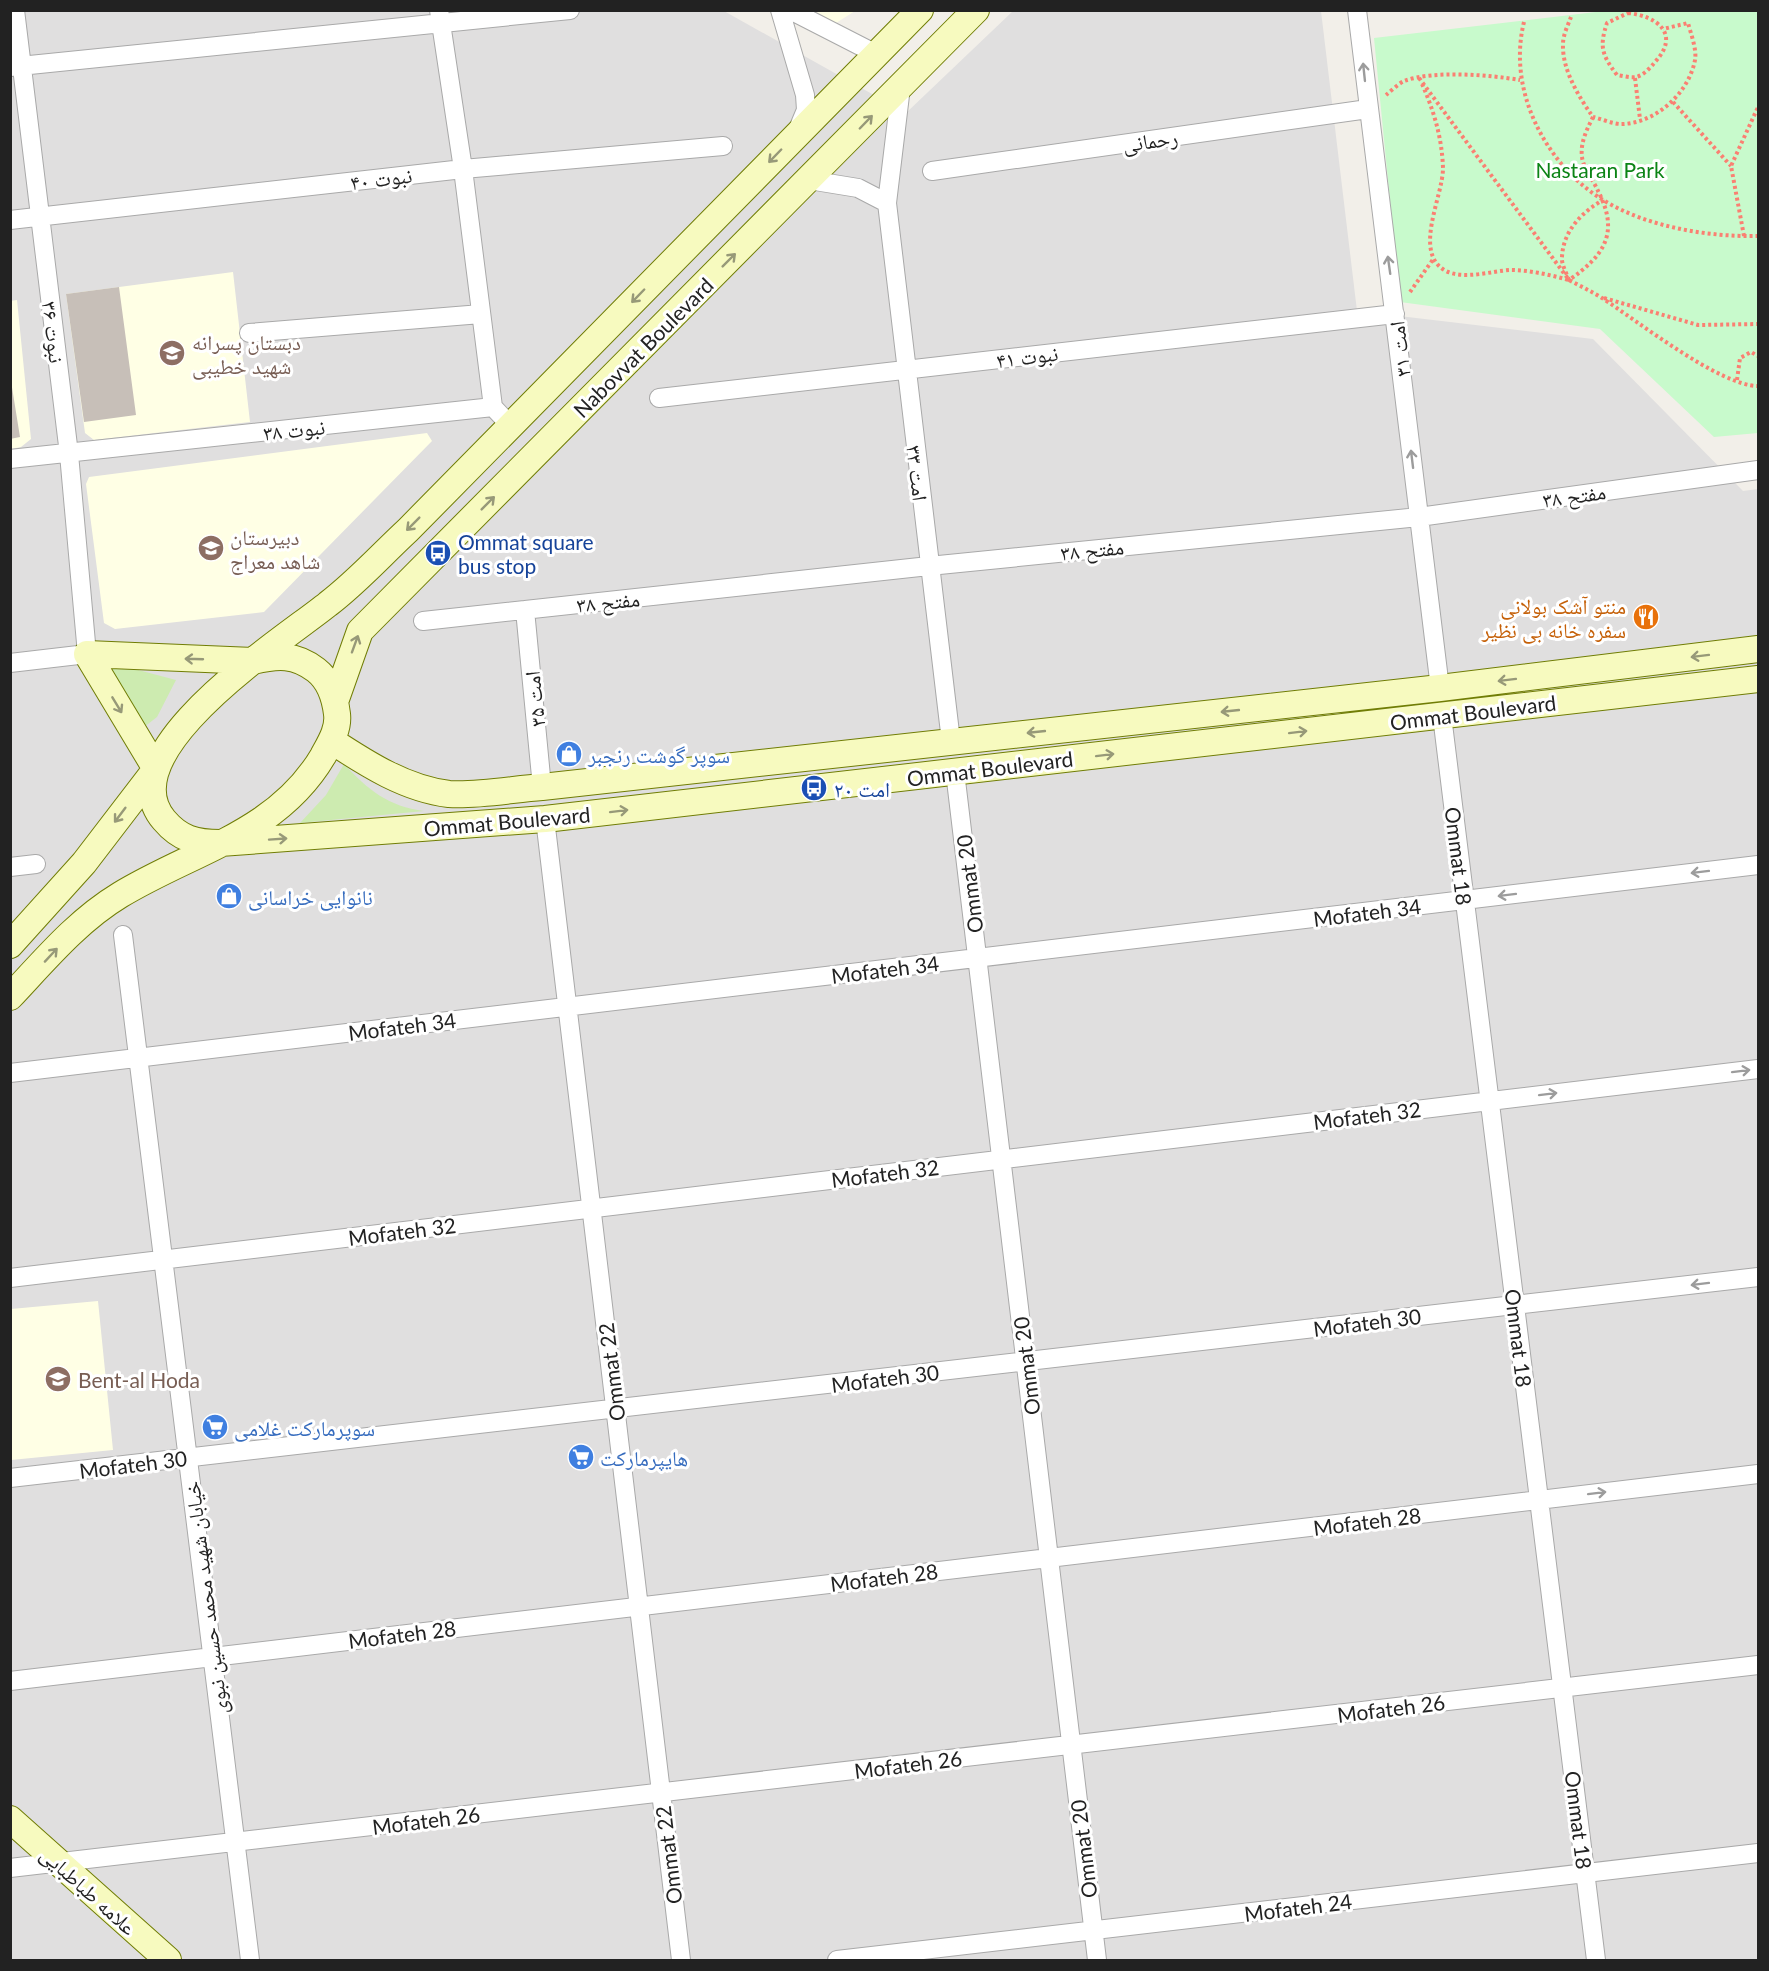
<svg xmlns="http://www.w3.org/2000/svg" width="1769" height="1971" font-family="Lato,'Noto Naskh Arabic',sans-serif">
	<style>
		.residential { fill: #e0dfdf }
		.education { fill: #ffffe5 }
		.grass { fill: #cdebb0 }
		.park { fill: #c8facc }
		.building { fill: #c7bfb8 }
		.lines { fill: none; stroke-linecap: round; stroke-linejoin: round }
		.street-casing { stroke: #a9a9a9; stroke-width: 20 }
		.secondary-casing { stroke: #707d05; stroke-width: 28 }
		.path { stroke: #fa8072; stroke-width: 4; stroke-dasharray: 3 3; stroke-linecap: butt }
		.street { stroke: #fff; stroke-width: 18 }
		.secondary { stroke: #f7fabf; stroke-width: 26 }
		.oneway { stroke: #9c9c9c }
		.oneway2 { stroke: #979978 }
		.labels { text-anchor: middle; dominant-baseline: central; stroke-width: 6; stroke-linejoin: round; paint-order: stroke }
		.street-label { font-size: 21px; fill: #222; stroke: #fff }
		.park-label { font-size: 21px; fill: #0c8416; stroke: #fff }
		.education-label { font-size: 21px; fill: #785e54; stroke: #fff; text-anchor: start }
		.transit-label { font-size: 21px; fill: #164399; stroke: #fff; text-anchor: start }
		.food-label { font-size: 21px; fill: #c56008; stroke: #fff; text-anchor: end }
		.shop-label { font-size: 21px; fill: #366cbe; stroke: #fff; text-anchor: start }
	</style>
	<rect width="100%" height="100%" fill="#f2efe9"/>
	<path class="residential" d="M11,11H724L906,113L1013,11H1321L1357,311L1593,339L1743,491L1758,489V1960H11Z"/>
	<path class="education" d="M815,11H855L836,23Z
		M233,272L250,422L94,440L85,433L66,294Z
		M17,300L31,439L21,447L11,449L10,301Z
		M427,433L432,441L264,612L115,629L104,623L86,484L89,477Z
		M98,1301L113,1450L11,1460V1309Z"/>
	<path class="grass" d="M101,664L123,666L176,680L157,717L139,731Z
		M344,764C367,789 389,807 424,811L300,823L326,795Z"/>
	<path class="park" d="M1604,11H1758V433L1714,437L1600,329L1400,302L1374,38Z"/>
	<path class="building" d="M119,287L136,415L84,422L66,294Z
		M10,375L20,437L10,439Z"/>
	<g class="lines">
		<defs>
			<path id="street" d="M439,10L463,169L493,407
				M780,10L805,95L806,110L798,129
				M790,10L876,54
				M1357,10L1440,688
				M10,67L570,10
				M901,87L887,203L951,741
				M932,171L1368,109
				M809,180L858,188L887,203
				M10,220L463,169L723,146
				M249,333L481,314
				M659,398L1395,314
				M10,459L493,407L511,426
				M525,610L542,787
				M423,621L929,566L1419,517L1758,470
				M10,663L87,654L69,454L15,10
				M1442,716L1596,1960
				M955,772L1097,1960
				M545,819L681,1960
				M10,867L36,864
				M123,935L250,1960
				M10,1073L1758,865
				M10,1278L1758,1069
				M10,1478L1758,1277
				M10,1681L1758,1474
				M10,1868L1758,1665
				M837,1960L1758,1853"/>
			<path id="secondary" d="M920,10L408,530C382,554 357,582 328,604C285,639 106,752 164,820C180,839 196,843 220,843L545,819L1758,679
				M87,654L156,769
				M336,699L360,631L976,10
				M332,741C367,764 406,789 449,794C477,796 514,789 542,787L1440,688L1758,649
				M10,945L84,863L156,769
				M10,997C44,961 77,921 120,895C192,851 277,834 323,756C330,743 339,729 337,714C335,697 330,681 316,670C295,654 278,655 253,661L87,654
				M10,1819L168,1960"/>
		</defs>
		<use href="#street" class="street-casing"/>
		<use href="#secondary" class="secondary-casing"/>
		<path class="path" d="M1628,13C1657,16 1681,34 1655,62C1650,68 1644,75 1636,77C1631,78 1623,76 1617,75C1602,55 1599,47 1607,23Z
			M1571,17C1568,25 1563,35 1563,44C1562,70 1579,97 1593,117C1602,119 1613,124 1621,124C1655,124 1689,93 1695,60C1697,50 1691,34 1688,23L1663,29
			M1524,22C1507,90 1545,164 1603,200C1647,227 1708,237 1758,236
			M1419,78L1569,280C1580,286 1591,291 1602,298C1636,320 1720,386 1758,386
			M1635,78L1640,119
			M1422,84C1434,111 1442,138 1443,168C1443,197 1412,253 1446,271C1464,280 1492,271 1510,270C1530,270 1550,275 1569,280
			M1386,95C1391,91 1398,84 1404,81C1434,70 1490,75 1520,80
			M1673,102L1731,166
			M1593,117C1587,129 1580,143 1582,157C1583,168 1594,181 1598,191C1620,233 1604,256 1569,280C1567,274 1561,264 1562,257C1563,231 1582,212 1603,200
			M1744,236L1731,166L1758,107
			M1410,292L1434,258
			M1604,298L1698,325L1758,324
			M1737,380L1740,358L1751,352L1758,356"/>
		<use href="#street" class="street"/>
		<use href="#secondary" class="secondary"/>
	</g>
	<defs><path id="oneway-shaft" d="M-6 0H5M1.5-3L5.5 0L1.5 3" fill="none" stroke-width="1.6" stroke-linecap="round" stroke-linejoin="round" transform="scale(1.5)"/></defs>
	<g class="oneway">
		<use href="#oneway-shaft" transform="translate(1364 72) rotate(-96)"/>
		<use href="#oneway-shaft" transform="translate(1389 265) rotate(-98)"/>
		<use href="#oneway-shaft" transform="translate(1412 459) rotate(-97)"/>
		<use href="#oneway-shaft" transform="translate(1700 872) rotate(173)"/>
		<use href="#oneway-shaft" transform="translate(1507 895) rotate(173)"/>
		<use href="#oneway-shaft" transform="translate(1741 1071) rotate(-7)"/>
		<use href="#oneway-shaft" transform="translate(1548 1094) rotate(-7)"/>
		<use href="#oneway-shaft" transform="translate(1700 1284) rotate(173)"/>
		<use href="#oneway-shaft" transform="translate(1597 1493) rotate(-7)"/>
	</g>
	<g class="oneway2">
		<use href="#oneway-shaft" transform="translate(866 122) rotate(-46)"/>
		<use href="#oneway-shaft" transform="translate(775 156) rotate(134)"/>
		<use href="#oneway-shaft" transform="translate(729 260) rotate(-45)"/>
		<use href="#oneway-shaft" transform="translate(638 296) rotate(134)"/>
		<use href="#oneway-shaft" transform="translate(488 503) rotate(-45)"/>
		<use href="#oneway-shaft" transform="translate(413 524) rotate(135)"/>
		<use href="#oneway-shaft" transform="translate(355 644) rotate(-70)"/>
		<use href="#oneway-shaft" transform="translate(1700 656) rotate(173)"/>
		<use href="#oneway-shaft" transform="translate(194 659) rotate(-178)"/>
		<use href="#oneway-shaft" transform="translate(1507 680) rotate(173)"/>
		<use href="#oneway-shaft" transform="translate(117 705) rotate(59)"/>
		<use href="#oneway-shaft" transform="translate(1230 711) rotate(174)"/>
		<use href="#oneway-shaft" transform="translate(1036 732) rotate(174)"/>
		<use href="#oneway-shaft" transform="translate(1298 732) rotate(-7)"/>
		<use href="#oneway-shaft" transform="translate(1105 755) rotate(-7)"/>
		<use href="#oneway-shaft" transform="translate(619 811) rotate(-7)"/>
		<use href="#oneway-shaft" transform="translate(120 815) rotate(127)"/>
		<use href="#oneway-shaft" transform="translate(278 839) rotate(-4)"/>
		<use href="#oneway-shaft" transform="translate(51 955) rotate(-47)"/>
	</g>
	<defs>
		<symbol id="school-disc" viewBox="-11 -11 22 22"><circle r="9.5" fill="#8d6e63" stroke="#fff"/><path d="M0-5L7-2L0 1L-7-2ZM-4 1L0 2.5L4 1V4Q0 6-4 4Z" fill="#fff"/></symbol>
		<symbol id="bus-disc" viewBox="-11 -11 22 22"><circle r="9.5" fill="#1a4fb4" stroke="#fff"/><path d="M-5-6H5V4H4V6H2V4H-2V6H-4V4H-5ZM-3.5-4V0h7V-4ZM-3.5 1.2v1.5H-2V1.2ZM2 1.2v1.5H3.5V1.2Z" fill="#fff"/></symbol>
		<symbol id="restaurant-disc" viewBox="-11 -11 22 22"><circle r="9.5" fill="#e8710a" stroke="#fff"/><path d="M-5-6h1v4h1v-4h1v4h1v-4h1v5L-1.5 .5V6h-2V.5L-5-1ZM5-6V6H3V1.5H1.5Q1.5-4 5-6Z" fill="#fff"/></symbol>
		<symbol id="shop-disc" viewBox="-11 -11 22 22"><circle r="9.5" fill="#3f7fe0" stroke="#fff"/><path d="M-5-2.5h2.3a2.7 3.5 0 0 1 5.4 0H5L5.5 6h-11ZM-1.5-2.5h3a1.5 2.3 0 0 0-3 0Z" fill="#fff"/></symbol>
		<symbol id="supermarket-disc" viewBox="-11 -11 22 22"><circle r="9.5" fill="#3f7fe0" stroke="#fff"/><path d="M-6-5.5h2.5l.6 2H6L4.5 2H-2.5L-4.4-4H-6ZM-1.5 3.2a1.3 1.3 0 1 0 .1 0ZM3 3.2a1.3 1.3 0 1 0 .1 0Z" fill="#fff"/></symbol>
	</defs>
	<g fill-rule="evenodd">
		<use href="#school-disc" x="157" y="338" width="30" height="30"/>
		<use href="#school-disc" x="196" y="533" width="30" height="30"/>
		<use href="#bus-disc" x="423" y="538" width="30" height="30"/>
		<use href="#restaurant-disc" x="1631" y="602" width="30" height="30"/>
		<use href="#shop-disc" x="554" y="739" width="30" height="30"/>
		<use href="#bus-disc" x="799" y="773" width="30" height="30"/>
		<use href="#shop-disc" x="214" y="881" width="30" height="30"/>
		<use href="#school-disc" x="43" y="1364" width="30" height="30"/>
		<use href="#supermarket-disc" x="200" y="1412" width="30" height="30"/>
		<use href="#supermarket-disc" x="566" y="1442" width="30" height="30"/>
	</g>
	<g class="labels">
		<g class="street-label">
			<text transform="translate(1150 140) rotate(-8)">رحمانی</text>
			<text transform="translate(381 178) rotate(-7)">نبوت ۴۰</text>
			<text transform="translate(54 332) rotate(83)">نبوت ۳۶</text>
			<text transform="translate(643 347) rotate(-45)">Nabovvat Boulevard</text>
			<text transform="translate(1399 349) rotate(-97)">امت ۳۱</text>
			<text transform="translate(1027 356) rotate(-7)">نبوت ۴۱</text>
			<text transform="translate(294 429) rotate(-6)">نبوت ۳۸</text>
			<text transform="translate(918 473) rotate(83)">امت ۳۳</text>
			<text transform="translate(1574 495) rotate(-8)">مفتح ۳۸</text>
			<text transform="translate(1092 549) rotate(-6)">مفتح ۳۸</text>
			<text transform="translate(608 601) rotate(-6)">مفتح ۳۸</text>
			<text transform="translate(534 699) rotate(-96)">امت ۳۵</text>
			<text transform="translate(1473 712) rotate(-7)">Ommat Boulevard</text>
			<text transform="translate(990 768) rotate(-7)">Ommat Boulevard</text>
			<text transform="translate(507 821) rotate(-5)">Ommat Boulevard</text>
			<text transform="translate(1459 856) rotate(83)">Ommat 18</text>
			<text transform="translate(969 884) rotate(-97)">Ommat 20</text>
			<text transform="translate(1367 912) rotate(-7)">Mofateh 34</text>
			<text transform="translate(885 969) rotate(-7)">Mofateh 34</text>
			<text transform="translate(402 1026) rotate(-7)">Mofateh 34</text>
			<text transform="translate(1367 1115) rotate(-7)">Mofateh 32</text>
			<text transform="translate(885 1173) rotate(-7)">Mofateh 32</text>
			<text transform="translate(402 1231) rotate(-7)">Mofateh 32</text>
			<text transform="translate(1367 1322) rotate(-7)">Mofateh 30</text>
			<text transform="translate(1519 1338) rotate(83)">Ommat 18</text>
			<text transform="translate(1026 1366) rotate(-97)">Ommat 20</text>
			<text transform="translate(611 1372) rotate(-97)">Ommat 22</text>
			<text transform="translate(885 1378) rotate(-7)">Mofateh 30</text>
			<text transform="translate(133 1464) rotate(-7)">Mofateh 30</text>
			<text transform="translate(1367 1521) rotate(-7)">Mofateh 28</text>
			<text transform="translate(884 1577) rotate(-7)">Mofateh 28</text>
			<text transform="translate(205 1598) rotate(-97)">خیابان شهید محمد حسین نبوی</text>
			<text transform="translate(402 1634) rotate(-7)">Mofateh 28</text>
			<text transform="translate(1391 1708) rotate(-7)">Mofateh 26</text>
			<text transform="translate(908 1764) rotate(-7)">Mofateh 26</text>
			<text transform="translate(426 1820) rotate(-7)">Mofateh 26</text>
			<text transform="translate(1579 1820) rotate(83)">Ommat 18</text>
			<text transform="translate(1083 1849) rotate(-97)">Ommat 20</text>
			<text transform="translate(668 1855) rotate(-97)">Ommat 22</text>
			<text transform="translate(89 1890) rotate(42)">علامه طباطبایی</text>
			<text transform="translate(1298 1907) rotate(-7)">Mofateh 24</text>
		</g>
		<g class="park-label">
			<text x="1600" y="169">Nastaran Park</text>
		</g>
		<g class="education-label">
			<text x="192" y="341">دبستان پسرانه<tspan x="192" dy="24">شهید خطیبی</tspan></text>
			<text x="230" y="536">دبیرستان<tspan x="230" dy="24">شاهد معراج</tspan></text>
			<text x="78" y="1379">Bent-al Hoda</text>
		</g>
		<g class="transit-label">
			<text x="458" y="541">Ommat square<tspan x="458" dy="24">bus stop</tspan></text>
			<text x="834" y="788">امت ۲۰</text>
		</g>
		<g class="food-label">
			<text x="1626" y="605">منتو آشک بولانی<tspan x="1626" dy="24">سفره خانه بی نظیر</tspan></text>
		</g>
		<g class="shop-label">
			<text x="588" y="754">سوپر گوشت رنجبر</text>
			<text x="248" y="896">نانوایی خراسانی</text>
			<text x="234" y="1427">سوپرمارکت غلامی</text>
			<text x="600" y="1457">هایپرمارکت</text>
		</g>
	</g>
	<rect width="1769" height="1971" fill="none" stroke="#222222" stroke-width="24"/>
</svg>
